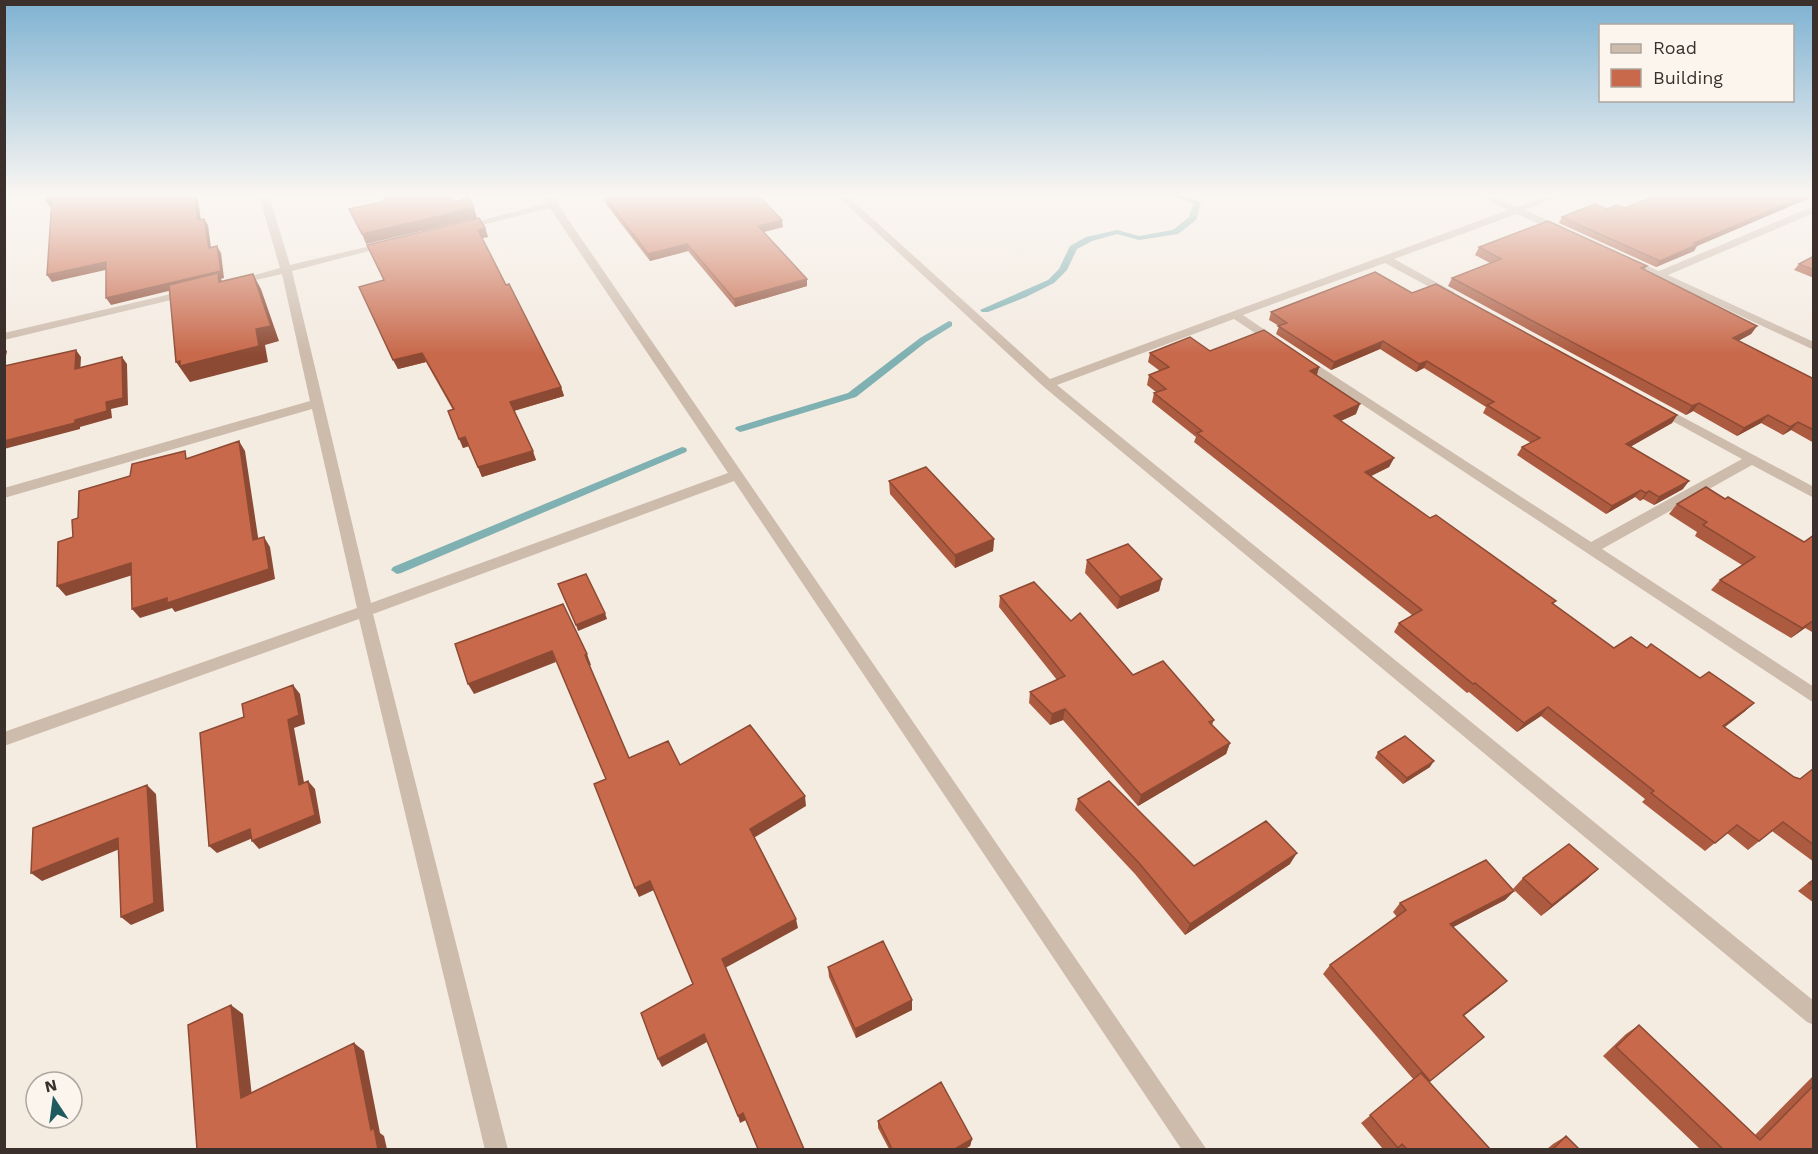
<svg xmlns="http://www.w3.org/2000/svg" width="1818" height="1154" font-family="'Work Sans',sans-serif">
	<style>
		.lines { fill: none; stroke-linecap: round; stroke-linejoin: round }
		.stream { fill: #7fb0b2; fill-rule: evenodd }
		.minor { fill: #cdbbac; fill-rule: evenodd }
		.wall { fill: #ac5a40 }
		.shaded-wall { fill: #8c4a34 }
		.building { fill: #c8694b; stroke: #8c4a34; stroke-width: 1.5 }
	</style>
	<rect width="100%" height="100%" fill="#f4ebe1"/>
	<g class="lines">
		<path class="stream" d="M1167,193H1177L1201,203L1196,220L1178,234L1139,240L1117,234L1092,241L1077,249L1067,270L1054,283L1026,297L988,312H982L980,310L1048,280L1059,269L1070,246L1086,237L1117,230L1139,236L1173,230L1189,217L1193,204Z
			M949,321L952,322V326L926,342L856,397L744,431L740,432L735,429L736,427L848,393L920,338Z
			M682,447L686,448L687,450L686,452L401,573L397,574L391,570L393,567Z"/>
		<path class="minor" d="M258,193H268L290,265L387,242L392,245L292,271L371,603L728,473L550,208L462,230L457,227L547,203L540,193H550L1207,1150H1182L734,481L373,614L508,1150H485L359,619L4,746V732L357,608L312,409L4,498V488L310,401L282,274L235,285L230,282L280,268Z
			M834,193H844L1050,379L1508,210L1475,193H1487L1517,207L1555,193H1568L1525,210L1564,228V232H1556L1517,214L1394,259L1454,292V296H1446L1385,263L1243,315L1281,341V345H1273L1234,319L1057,385L1814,1001V1025L1807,1022L1044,387Z
			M1814,206V213L1668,275L1814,342V350L1623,261L1624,259H1632L1659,271Z
			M188,290L192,291V295L4,340V333Z
			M1302,355L1591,542L1742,459L1654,411L1652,408L1658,404L1814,487V498L1752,465L1602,549L1814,687V703L1298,362V356Z"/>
	</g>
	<path class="wall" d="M1814,193V196L1697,246L1694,251L1656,267L1559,223L1562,217L1607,209Z
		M605,197L783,227L764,232L807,286L735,307L688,251L650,261L606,204Z
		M485,228L488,237L482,238L506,285L561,387L564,396L514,411L536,460L482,477L469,446L463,448L453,410L426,362L398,369L359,287L384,280L367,245Z
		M1479,247L1647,266L1644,270L1757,326L1751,334L1738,341L1814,379V443L1791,430L1783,435L1761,423L1737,436L1693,411L1686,415L1448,286L1452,278L1490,263L1475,255Z
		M1814,256V278L1794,270L1799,264Z
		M1412,293L1677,415L1672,423L1630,447L1683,489L1654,505L1643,499L1640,501L1635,497L1606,514L1517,455L1522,447L1531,443L1483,413L1486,407L1424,368L1416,372L1380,349L1331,370L1276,334L1279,326L1269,320L1271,312Z
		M1210,351L1319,367L1317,375L1356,414L1340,421L1394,458L1389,467L1371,476L1430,518L1556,601L1553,604L1614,648H1647L1700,678L1754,703L1744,712L1725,727L1794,777L1800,779L1814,768V862L1772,831L1748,850L1727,833L1705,851L1642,802L1645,799L1541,716L1517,732L1469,692L1467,693L1394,632L1399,623L1412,615L1194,442L1196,437L1152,402L1154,393L1156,392L1147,385L1149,375L1160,371L1148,362L1150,353Z
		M889,481L994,539L993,551L955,568L890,494Z
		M1725,499L1804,542L1814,535V633L1805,628L1791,638L1711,590L1720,580L1742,565L1695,536L1697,532L1669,514L1677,504Z
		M1087,560L1162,579L1159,591L1117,609L1085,573Z
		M1000,596L1071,621L1133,675L1214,720L1212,725L1230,743L1226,754L1138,806L1063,720L1050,725L1029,703L1030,692L1057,680L999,607Z
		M1378,752L1430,767L1403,784L1375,758Z
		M1078,799L1194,866L1290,864L1185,935L1135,874L1075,810Z
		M1598,869L1586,880L1541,916L1513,889L1523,878Z
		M1814,878V903L1798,891Z
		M1514,891L1505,900L1453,927L1497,990L1464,1016L1484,1037L1429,1082L1490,1149H1383L1361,1123L1414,1080L1323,974L1330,965L1397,917L1393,912L1400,903Z
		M828,967L912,1000V1010L856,1038L829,977Z
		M1639,1025L1755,1135L1814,1075V1149H1700L1603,1056L1626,1034Z
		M878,1121L972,1139L970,1146L965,1149H889L878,1128Z
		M1566,1136L1579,1149H1547L1553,1144Z"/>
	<path class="shaded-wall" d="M194,193H197L202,227L198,220Z
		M1811,193H1814V196L1697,246L1694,251L1656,267L1660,261L1694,243Z
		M52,199L57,206L50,207L46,201Z
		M474,208L477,218L366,244L362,234Z
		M204,219L208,225L212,255L209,248Z
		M782,220L783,227L759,233L758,226Z
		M485,228L488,237L481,238L478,230Z
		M687,244L688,251L650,261L648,254Z
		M217,246L221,253L224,278L221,279L226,289L219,282L218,279L111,305L106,298Z
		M106,262L110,269L52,282L47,275Z
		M253,274L261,289L279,341L265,345L268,362L190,382L176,362L256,329Z
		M807,279V286L735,307L734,299Z
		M1757,326L1751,334L1727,347L1733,338Z
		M1383,341L1380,349L1331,370L1334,362Z
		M4,348L7,351L4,366Z
		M76,350L81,357L80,375L75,369Z
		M422,353L426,362L398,369L393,360Z
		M122,357L127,364L128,405L111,409L112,418L80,427V429L4,449V441L75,420L106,402Z
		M1427,361L1424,368L1416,372L1419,364Z
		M1319,367L1316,376L1310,371Z
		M561,387L564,396L513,411L510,402Z
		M1699,403L1693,411L1686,415L1692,406Z
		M1360,404L1356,414L1330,426L1334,416Z
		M1677,415L1672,423L1621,452L1626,444Z
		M1768,415L1761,423L1737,436L1744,428Z
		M1798,422L1791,430L1783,435L1790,427Z
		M465,437L469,446L463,448L459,439Z
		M239,441L245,451L260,550L253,540Z
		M533,451L536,460L482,477L478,467Z
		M1394,458L1389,467L1361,481L1365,472Z
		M1689,481L1683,489L1654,505L1659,497Z
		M1641,490L1635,497L1606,514L1612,506Z
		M1649,491L1643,499L1640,501L1646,493Z
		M264,537L270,547L275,579L175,612L172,608L140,618L132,609Z
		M994,539L993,551L955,568V555Z
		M131,563L139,573L66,596L57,586Z
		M1162,579L1159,591L1117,609L1120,597Z
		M605,613L607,619L578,631L576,625Z
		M1814,620L1805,628L1791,638L1802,628Z
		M552,651L556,662L474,694L468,684Z
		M587,654L591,665L589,666L585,655Z
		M293,685L300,694L305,724L294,728L306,793L299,785L288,720Z
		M1754,703L1744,712L1714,735L1723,726Z
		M1548,707L1541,716L1517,732L1524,723Z
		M1065,709L1063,720L1050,725L1052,714Z
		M1230,743L1226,754L1138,806L1141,795Z
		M1434,761L1430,767L1403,784L1407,778Z
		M308,781L315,789L321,823L259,849L252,841Z
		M147,785L156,794L164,911L131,925L121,917Z
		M805,796L806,806L752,839L750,829Z
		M250,829L258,836L217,853L209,846Z
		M118,838L127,846L42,881L31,873Z
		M1297,853L1290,864L1185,935L1190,924Z
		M1598,869L1586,880L1541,916L1552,905Z
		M650,881L654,890L639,897L635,888Z
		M1514,891L1505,900L1442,933L1450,924Z
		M796,919L798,928L725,968L722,959Z
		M1507,981L1497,990L1454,1023L1463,1015Z
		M912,1000V1010L856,1038L855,1029Z
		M231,1005L243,1014L253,1106L241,1098Z
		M704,1034L707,1042L662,1067L658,1059Z
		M354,1043L364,1051L380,1133L384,1136L387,1149H378L371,1130Z
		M743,1113L746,1120L740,1123L738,1116Z
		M972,1139L970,1146L965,1149H955Z"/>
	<path class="building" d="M47,193H194L198,220L204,219L209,248L217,246L221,271L106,298V262L47,275L52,199L46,201Z
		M382,193H449L454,202L469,198L474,208L362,234L349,209L385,201Z
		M625,193H756L782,220L758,226L807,279L734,299L687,244L648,254L605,197Z
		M1662,193H1811L1694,243L1698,244L1660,261L1562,217L1595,204L1607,209L1617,205L1625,208Z
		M479,218L485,228L478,230L506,285L509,284L561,387L510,402L533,451L478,467L465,437L459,439L448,411L454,409L422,353L393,360L359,287L384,280L367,245Z
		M1548,221L1647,266L1641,268L1757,326L1733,338L1814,379V430L1798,422L1790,427L1768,415L1744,428L1699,403L1692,406L1452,278L1501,259L1479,247Z
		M1814,256V270L1799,264Z
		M1375,272L1412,293L1436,284L1677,415L1626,444L1689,481L1659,497L1649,491L1646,493L1641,490L1612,506L1522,447L1540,438L1487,405L1494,402L1427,361L1419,364L1383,341L1334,362L1278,326L1287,323L1271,312Z
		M218,273L219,282L253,274L271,326L256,329L259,346L180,366V361L176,362L169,285Z
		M1264,330L1319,367L1310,371L1360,404L1334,416L1394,458L1365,472L1430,518L1436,515L1556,601L1552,603L1614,648L1631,637L1647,648L1651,644L1700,678L1709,672L1754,703L1723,726L1794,777L1800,779L1814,768V845L1783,822L1759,841L1737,825L1715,843L1651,793L1654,791L1548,707L1524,723L1475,683L1473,684L1399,623L1422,610L1197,433L1202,431L1154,393L1166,389L1149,375L1169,367L1150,353L1190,337L1210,351Z
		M76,350L75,369L122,357L123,398L106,402L107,411L75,420V423L4,441V366Z
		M239,441L253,540L264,537L269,569L167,603V598L132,609L131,563L57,586L58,542L73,537L72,520L78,518L79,491L130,476L132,464L185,451L186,459Z
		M926,467L994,539L955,555L889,481Z
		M1706,487L1725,499L1728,497L1804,542L1814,535V620L1802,628L1720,580L1755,557L1703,525L1707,522L1677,504Z
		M1128,544L1162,579L1120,597L1087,560Z
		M586,574L605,613L576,625L558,584Z
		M1034,582L1071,621L1080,613L1133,675L1163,661L1214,720L1209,722L1230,743L1141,795L1065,709L1052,714L1030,692L1065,676L1000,596Z
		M563,604L587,654L585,655L629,758L668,741L680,765L750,725L805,796L750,829L796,919L722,959L804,1149H758L743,1113L738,1116L704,1034L658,1059L641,1013L693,984L650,881L635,888L594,784L606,779L552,651L468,684L455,644Z
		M293,685L299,715L288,720L299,785L308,781L315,815L252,841L250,829L209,846L200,733L244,717L242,704Z
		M1405,736L1434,761L1407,778L1378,752Z
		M1109,781L1194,866L1266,821L1297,853L1190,924L1139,863L1078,799Z
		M147,785L154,903L121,917L118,838L31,873L33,828Z
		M1569,844L1598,869L1552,905L1523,878Z
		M1486,860L1514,891L1450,924L1507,981L1463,1015L1484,1037L1430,1081L1330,965L1406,910L1400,903Z
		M1814,880V886L1809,883Z
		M883,941L912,1000L855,1029L828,967Z
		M231,1005L241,1098L354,1043L371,1130L374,1128L378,1149H197L188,1025Z
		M1639,1025L1760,1140L1814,1085V1149H1723L1616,1047Z
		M1421,1073L1490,1149H1407L1402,1144L1398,1148L1370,1115Z
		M941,1082L972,1139L955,1149H892L878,1121Z
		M1566,1136L1579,1149H1553Z"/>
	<linearGradient id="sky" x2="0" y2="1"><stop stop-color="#7eb2d2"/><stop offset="0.55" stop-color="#faf6f2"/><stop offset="1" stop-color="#faf6f2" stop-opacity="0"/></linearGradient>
	<rect width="1818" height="354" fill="url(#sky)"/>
	<rect width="1818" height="1154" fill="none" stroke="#3b302b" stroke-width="12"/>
	<rect x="1599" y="24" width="195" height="78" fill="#fbf5ee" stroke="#aea6a0" stroke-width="1.5"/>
	<rect x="1611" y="44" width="30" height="9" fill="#cdbbac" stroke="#aea6a0" stroke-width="1.5"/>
	<text x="1653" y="54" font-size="18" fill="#3b302b">Road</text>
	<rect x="1611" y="69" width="30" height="18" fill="#c8694b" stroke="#aea6a0" stroke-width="1.5"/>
	<text x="1653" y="84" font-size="18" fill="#3b302b">Building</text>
	<g transform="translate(54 1100) rotate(347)"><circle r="28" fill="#fbf5ee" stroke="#aea6a0" stroke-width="1.5"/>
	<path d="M0-4.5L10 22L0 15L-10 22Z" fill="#1f5a5e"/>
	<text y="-9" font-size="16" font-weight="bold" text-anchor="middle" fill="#3b302b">N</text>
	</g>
</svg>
